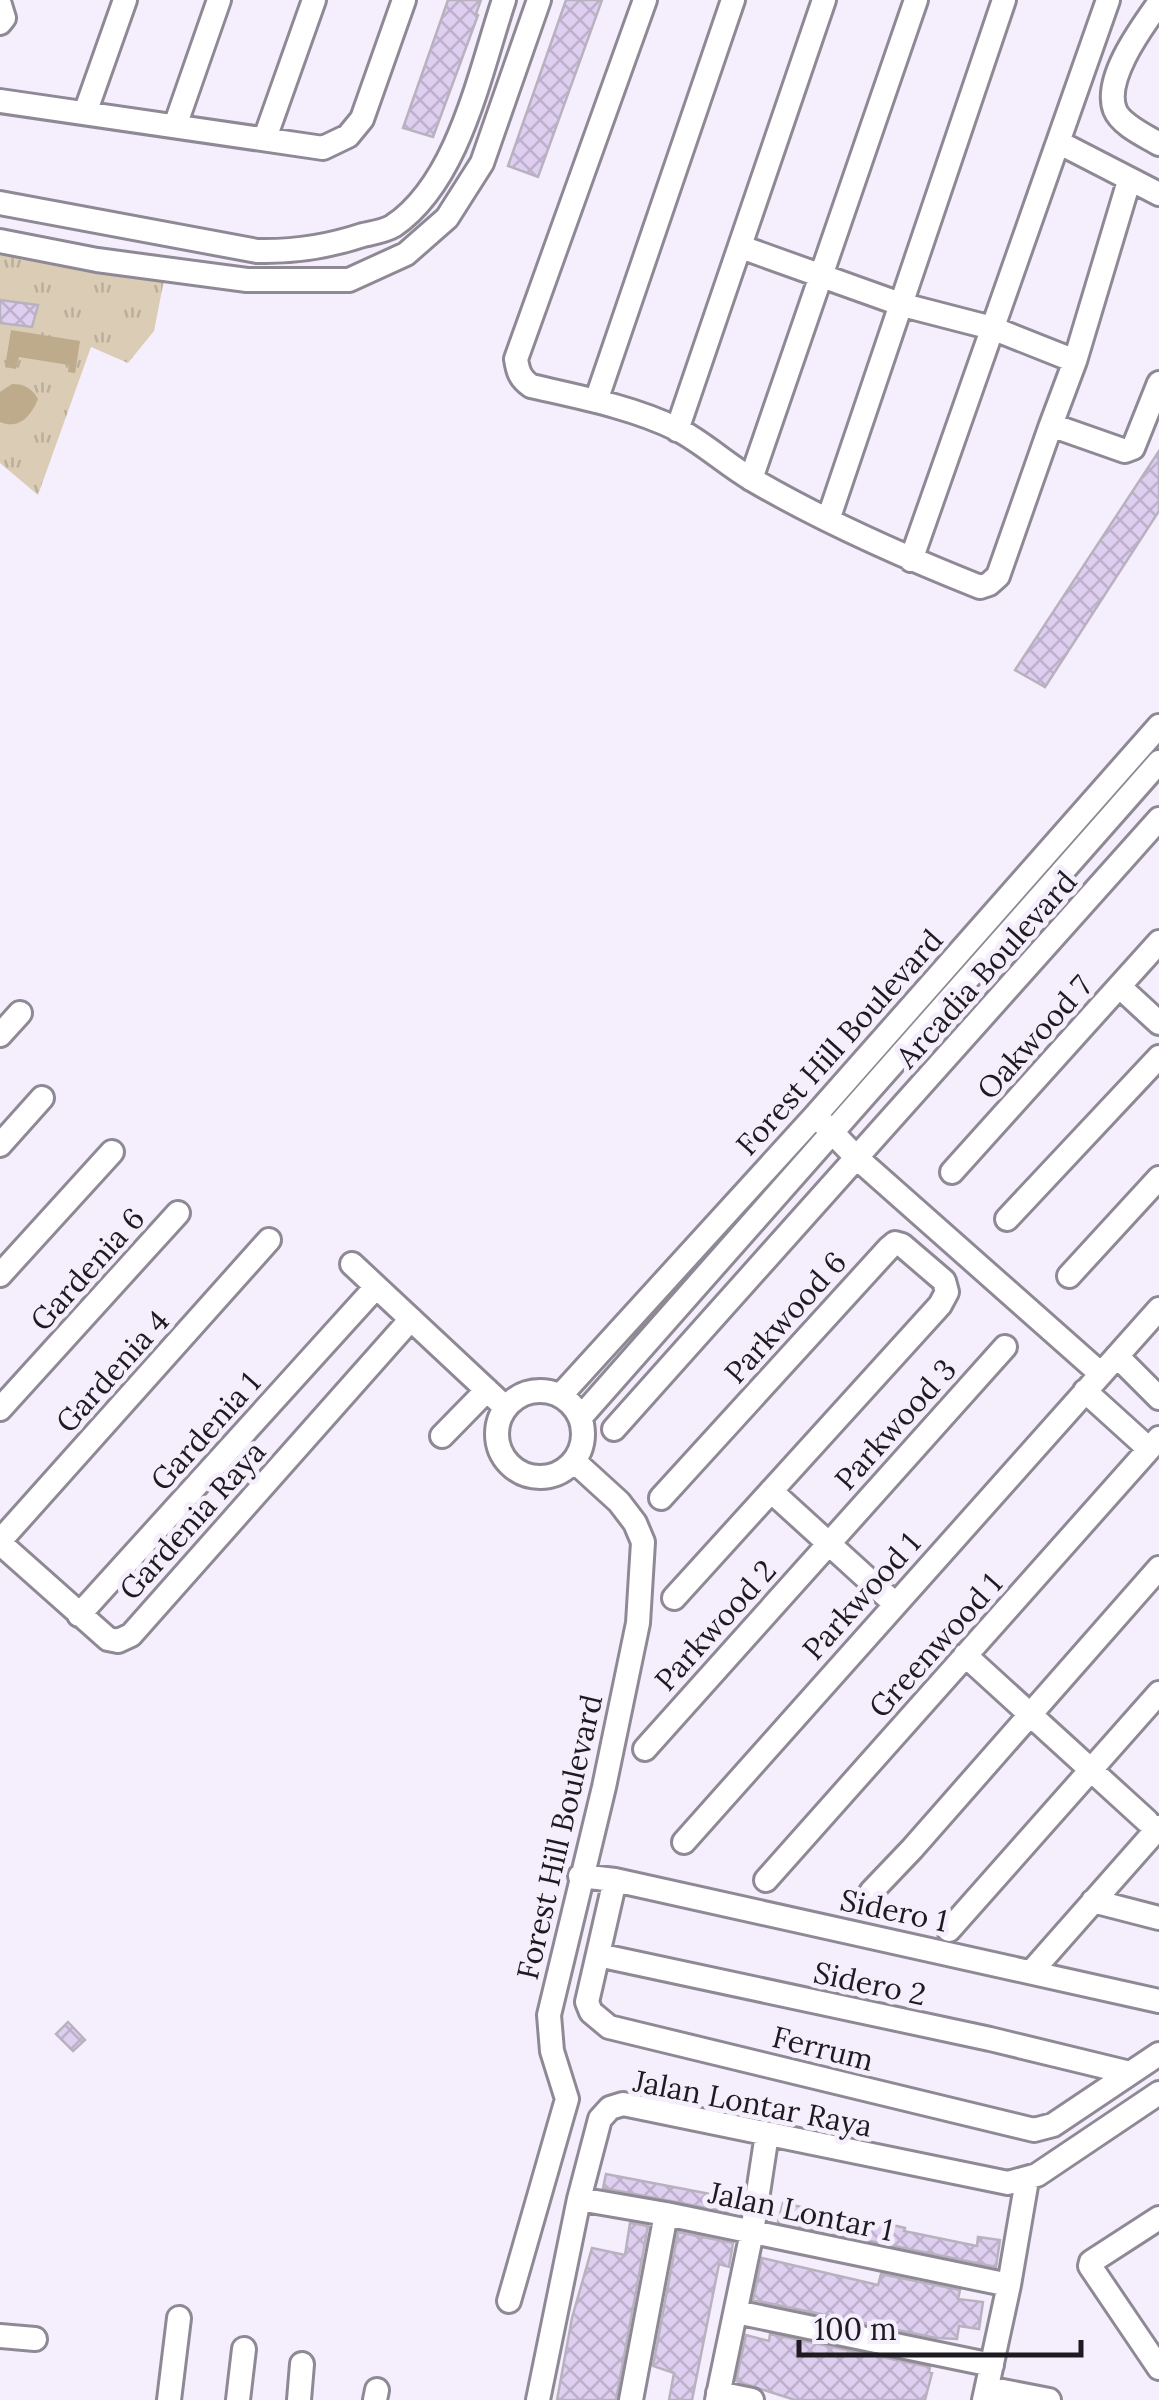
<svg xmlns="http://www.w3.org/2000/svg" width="1159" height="2400" font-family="Lora,serif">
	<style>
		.park { fill: url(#park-tufts) }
		.water { fill: #bdab8c }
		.building { fill: url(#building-cross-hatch); stroke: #b8b2bf; stroke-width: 2.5 }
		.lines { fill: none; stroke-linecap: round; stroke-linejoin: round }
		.minor-casing { stroke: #8f8995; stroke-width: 28 }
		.minor { stroke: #fff; stroke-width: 22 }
		.labels { text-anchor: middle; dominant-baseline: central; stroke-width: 10; stroke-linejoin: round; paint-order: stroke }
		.street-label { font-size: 30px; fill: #1e1b20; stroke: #f5effd }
	</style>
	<defs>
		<pattern id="park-tufts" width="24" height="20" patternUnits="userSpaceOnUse" patternTransform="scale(2.5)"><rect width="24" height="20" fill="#daccb5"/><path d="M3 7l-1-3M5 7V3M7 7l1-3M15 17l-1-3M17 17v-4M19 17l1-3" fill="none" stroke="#bbaf9b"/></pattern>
		<pattern id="building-cross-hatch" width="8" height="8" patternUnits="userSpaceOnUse" patternTransform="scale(2.5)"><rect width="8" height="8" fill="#deceef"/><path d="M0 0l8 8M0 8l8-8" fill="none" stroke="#beb0cd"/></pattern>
	</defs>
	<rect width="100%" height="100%" fill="#f5effd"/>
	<path class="park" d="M0,250L165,275L154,331L128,363L91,347L38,495L0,463Z"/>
	<path class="water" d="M11,330L80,341L75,373L68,372L69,365L19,357L16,369L5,367Z
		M12,384C24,384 32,388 38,399C31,416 19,430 0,422V392Z"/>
	<path class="building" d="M448,0H481L476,14L478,15L433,137L403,128Z
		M566,0H602L538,177L508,166Z
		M0,300L38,305L32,327L0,323Z
		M1159,451V511L1045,687L1015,670Z
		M68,2022L85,2040L73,2051L56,2034Z
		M606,2174L731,2198L728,2212L603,2188Z
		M783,2203L806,2208L804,2213L849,2225L851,2215L905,2228L904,2231L977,2246L978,2237L1000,2240L996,2267L778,2222Z
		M630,2223L648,2226L616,2400H557L572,2318L592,2248L625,2255Z
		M678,2232L733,2243L729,2267L719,2264L692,2400H669L674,2373L653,2366Z
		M762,2258L878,2285L881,2274L960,2290L958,2299L983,2302L979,2329L959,2326L957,2339L936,2338L753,2300Z
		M770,2334L930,2367L929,2372L932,2373L925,2400H795L736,2381L746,2335L769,2341Z"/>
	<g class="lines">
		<defs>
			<path id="minor" d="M645,0L516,359C518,372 520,378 531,386C579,397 632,407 677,429C704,443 727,465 753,480C825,522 902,556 980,587L989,584L998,576L1051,425L1125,451L1133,448L1159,383
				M1159,3C1142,27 1103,79 1115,110C1121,125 1146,136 1159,144
				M0,5L4,18L0,23
				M0,101L323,148L348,136L362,119L404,0
				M85,113L125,0
				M175,126L219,0
				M265,138L314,0
				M1058,142L1159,194
				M0,203L257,251C295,252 327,247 363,235C372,233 385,231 393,226C459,182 480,71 504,0
				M0,241L97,260L247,280H349L406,254L447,218L482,163L539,0
				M741,247L903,305L992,328L1075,361
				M596,401L733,0
				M1051,425L1075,361L1129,181
				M677,430L824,0
				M751,479L916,0
				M828,520L1004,0
				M911,560L1108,0
				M1120,987L1159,1023
				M0,1035L20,1013
				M822,1122L857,1158L1101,1374
				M0,1145L42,1098
				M952,1172L1159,942
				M1007,1219L1159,1057
				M352,1264L506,1408
				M0,1275L112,1152
				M1069,1276L1159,1178
				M1117,1356L1159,1398
				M1085,1391L1149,1449
				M497 1434a43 43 0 1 1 86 0a43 43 0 1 1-86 0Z
				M560,1396L815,1116L1159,726
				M0,1409L178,1213
				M580,1418L1159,762
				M614,1429L1159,819
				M442,1436L487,1390
				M771,1491L894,1603
				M661,1498L889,1248L895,1243L902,1245L944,1281L947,1292L940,1305L674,1598
				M0,1541L269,1240
				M0,1543L108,1639L118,1641L131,1635L411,1319
				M79,1615L376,1287
				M965,1655L1147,1821
				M645,1749L1005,1347
				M684,1842L1159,1309
				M580,1876L615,1880L1159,2001
				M615,1880L587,2002L591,2012L609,2027L1034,2130L1053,2125L1159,2054
				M766,1880L1159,1438
				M871,1892L912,1849L1159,1568
				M1093,1901L1159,1918
				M949,1930L1159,1693
				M598,1955L990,2039L1130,2073
				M1032,1971L1159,1827
				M579,2199L666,2214L1009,2285
				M1159,2218L1091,2262L1090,2266L1159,2368
				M509,2301L567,2099L552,2051L549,2015L604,1787L638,1623L643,1542L635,1523L619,1502L574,1461
				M736,2312L992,2365
				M0,2336L35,2339
				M987,2388L1049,2400
				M718,2393L752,2400
				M169,2400L179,2318
				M238,2400L244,2349
				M299,2400L302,2364
				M375,2400L377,2390
				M538,2400L579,2199L600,2119L610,2108L623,2104L1008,2183L1037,2175L1159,2093
				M631,2400L666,2214
				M717,2400L752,2232L767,2134
				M984,2400L1009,2285L1027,2180"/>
		</defs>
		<use href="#minor" class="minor-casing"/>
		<use href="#minor" class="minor"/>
	</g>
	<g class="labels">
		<g class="street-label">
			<text transform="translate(986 969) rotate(-48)">Arcadia Boulevard</text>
			<text transform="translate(1034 1037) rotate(-48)">Oakwood 7</text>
			<text transform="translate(839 1042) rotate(-48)">Forest Hill Boulevard</text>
			<text transform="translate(87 1269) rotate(-48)">Gardenia 6</text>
			<text transform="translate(785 1317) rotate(-48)">Parkwood 6</text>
			<text transform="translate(112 1371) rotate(-48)">Gardenia 4</text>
			<text transform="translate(895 1424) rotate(-48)">Parkwood 3</text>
			<text transform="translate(205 1431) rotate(-48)">Gardenia 1</text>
			<text transform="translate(192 1520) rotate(-48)">Gardenia Raya</text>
			<text transform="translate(861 1596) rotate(-48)">Parkwood 1</text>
			<text transform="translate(715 1625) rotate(-48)">Parkwood 2</text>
			<text transform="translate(935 1645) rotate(-48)">Greenwood 1</text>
			<text transform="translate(559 1837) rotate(-77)">Forest Hill Boulevard</text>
			<text transform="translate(894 1910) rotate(12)">Sidero 1</text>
			<text transform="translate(870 1983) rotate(12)">Sidero 2</text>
			<text transform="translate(823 2048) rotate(14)">Ferrum</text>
			<text transform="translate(753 2103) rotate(11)">Jalan Lontar Raya</text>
			<text transform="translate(801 2211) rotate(12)">Jalan Lontar 1</text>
		</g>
	</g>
	<path d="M799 2340v15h282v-15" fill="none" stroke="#1e1b20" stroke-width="5"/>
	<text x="814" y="2340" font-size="30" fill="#1e1b20" stroke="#f5effd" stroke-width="8" paint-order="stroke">100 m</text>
</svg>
